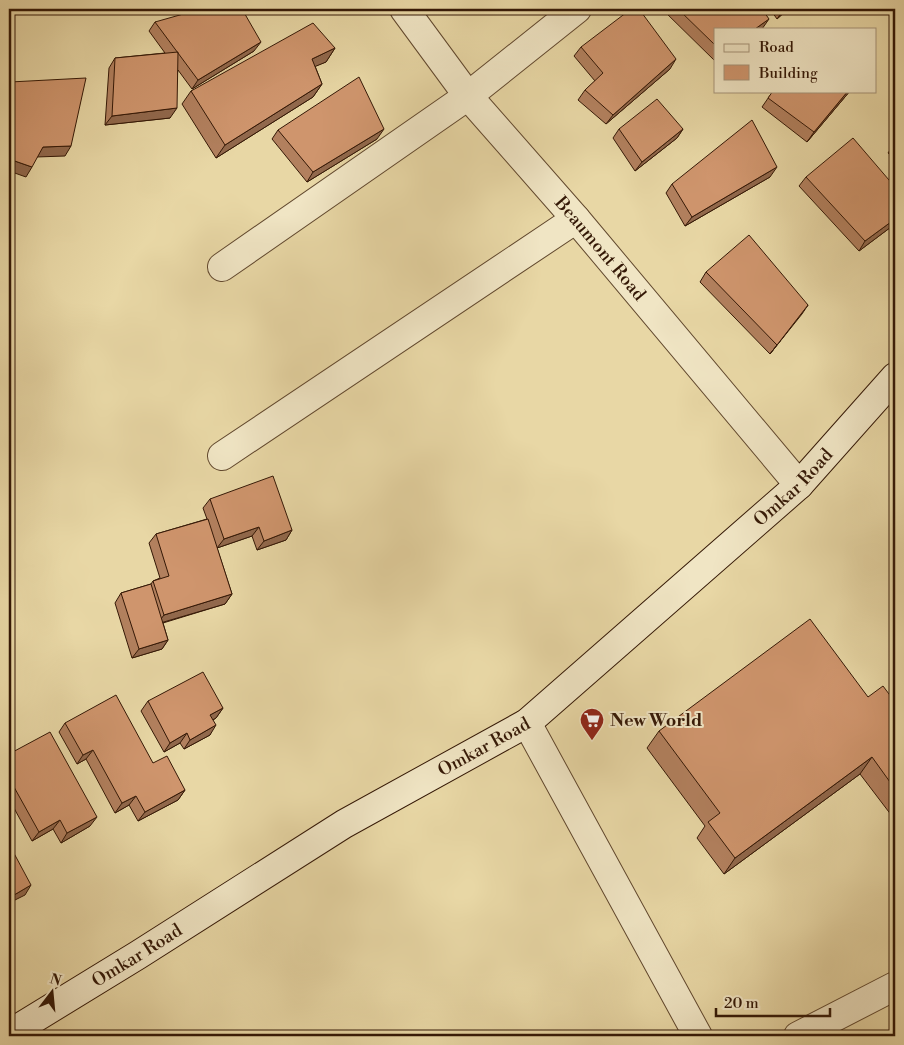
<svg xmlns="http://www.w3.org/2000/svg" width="904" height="1045" font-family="'Libre Bodoni',serif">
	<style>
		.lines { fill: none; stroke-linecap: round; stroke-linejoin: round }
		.street-casing { stroke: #61482e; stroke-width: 30 }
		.secondary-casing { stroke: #341806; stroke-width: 30 }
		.street { stroke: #f0e5c4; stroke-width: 28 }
		.secondary { stroke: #f0e5c4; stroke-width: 28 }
		.wall { fill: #b2805e; stroke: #341806 }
		.shaded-wall { fill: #91684c; stroke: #341806 }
		.building { fill: #cf956d; stroke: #341806 }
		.labels { text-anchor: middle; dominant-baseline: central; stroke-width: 4; stroke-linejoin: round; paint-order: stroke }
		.street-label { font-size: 18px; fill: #341806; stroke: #f0e5c4 }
		.poi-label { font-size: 18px; font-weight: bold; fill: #341806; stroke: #f0e5c4; text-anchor: start }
	</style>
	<rect width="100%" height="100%" fill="#e8d7a5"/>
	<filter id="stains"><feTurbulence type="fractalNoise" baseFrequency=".004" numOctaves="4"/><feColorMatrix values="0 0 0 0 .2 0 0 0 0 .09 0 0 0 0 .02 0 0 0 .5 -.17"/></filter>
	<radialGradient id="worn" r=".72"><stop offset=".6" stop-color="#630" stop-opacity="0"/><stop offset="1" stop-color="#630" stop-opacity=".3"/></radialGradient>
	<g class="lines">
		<defs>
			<g id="street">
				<path id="s1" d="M404,9L468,96L576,219L799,485"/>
				<path d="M222,267L468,96L577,9"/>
				<path d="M222,456L576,219"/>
				<path d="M527,723L698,1036"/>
				<path d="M798,1036L895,986"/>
			</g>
			<g id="secondary">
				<path id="s2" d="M9,1034L138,955L344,824L527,723L799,485L895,377"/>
			</g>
		</defs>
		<use href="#street" class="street-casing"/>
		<use href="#secondary" class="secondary-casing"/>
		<use href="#street" class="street"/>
		<use href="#secondary" class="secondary"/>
	</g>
	<path class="wall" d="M535,9H543L538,12Z
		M662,9H762L715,29V61Z
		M770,9H788L777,19Z
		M155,22L254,51L192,89L178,70L170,118L105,125L109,68L115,58L165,53L149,31Z
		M581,47L670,69L606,124L578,100L585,90L595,81L574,56Z
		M335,48L326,62L315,66L322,84L313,97L216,158L182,104L191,91Z
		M773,91H850L807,142L762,107Z
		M619,129H683L677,138L635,171L613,138Z
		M278,130L377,139L307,182L272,139Z
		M895,143V159L888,153Z
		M770,177L685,226L666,193L672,184Z
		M806,177L895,187V224L859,251L799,186Z
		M706,272L808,305L770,354L700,282Z
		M210,499L292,530L286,540L257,550L252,536L217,548L232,594L225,604L163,623L168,640L162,649L132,658L115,603L121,593L151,584L153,581L160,578L149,543L156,534L207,519L203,508Z
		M868,697L895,702V820L860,774L724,874L697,838L705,826L647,748L659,731Z
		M148,701L223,708L216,718L213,720L210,735L184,749L180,743L164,752L141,711Z
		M65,723L153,763L185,790L178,800L138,821L129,805L115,813L86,759L77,764L59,732Z
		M9,754L90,826L61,843L53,829L32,841L9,799Z"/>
	<path class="shaded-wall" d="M784,9H788L777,19Z
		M769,19L762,29H755Z
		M261,42L254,51L192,89L198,80Z
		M335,48L326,62L302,72L312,59Z
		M676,59L670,69L606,124L613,115Z
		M322,84L313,97L216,158L225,145Z
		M848,91H850L807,142L814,132Z
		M177,108L170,118L105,125L112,116Z
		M384,129L377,139L307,182L313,172Z
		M683,129L677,138L635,171L642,162Z
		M71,146L65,156L36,157L43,147Z
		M9,159L32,167L26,177L9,171Z
		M777,167L770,177L685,226L692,217Z
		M895,219V224L859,251L865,241Z
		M808,305L802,314L770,354L777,345Z
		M259,527L252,536L217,548L224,539Z
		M292,530L286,540L257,550L264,541Z
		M232,594L225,604L157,624L164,615Z
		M168,640L162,649L132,658L139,649Z
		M223,708L216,718L204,725L210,715Z
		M216,725L210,735L184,749L190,740Z
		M187,733L180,743L164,752L170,743Z
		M93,750L86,759L77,764L83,755Z
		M872,757L860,774L724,874L735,858Z
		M185,790L178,800L138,821L145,812Z
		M136,796L129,805L115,813L122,803Z
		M97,817L90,826L61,843L67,833Z
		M60,820L53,829L32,841L39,832Z
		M31,885L25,895L9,903V898Z"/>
	<path class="building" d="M201,9H242L261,42L198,80L155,22Z
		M631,9H639L676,59L613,115L585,90L603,73L581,47Z
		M678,9H762L769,19L755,29H715V45Z
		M313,23L335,48L312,59L322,84L225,145L191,91Z
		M178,52L177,108L112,116L115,58Z
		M359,77L384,129L313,172L278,130Z
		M86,78L71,146L43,147L32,167L9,159V88L10,82Z
		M773,91H848L814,132L768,98Z
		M657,99L683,129L642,162L619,129Z
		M752,120L777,167L692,217L672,184Z
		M853,138L895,187V219L865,241L806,177Z
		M749,235L808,305L777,345L706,272Z
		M273,476L292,530L264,541L259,527L224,539L210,499Z
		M208,519L232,594L164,615L153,581L169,576L156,534Z
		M151,584L168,640L139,649L121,593Z
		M810,619L868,697L883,686L895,702V789L872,757L735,858L708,822L720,813L659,731Z
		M203,672L223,708L210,715L216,725L190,740L187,733L170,743L148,701Z
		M116,695L153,763L167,756L185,790L145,812L136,796L122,803L93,750L83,755L65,723Z
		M50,732L97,817L67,833L60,820L39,832L9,778V754Z
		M9,844L31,885L9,898Z"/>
	<defs>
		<symbol id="supermarket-pin" viewBox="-11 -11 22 30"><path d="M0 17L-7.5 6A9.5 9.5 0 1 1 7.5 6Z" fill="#8f2418" stroke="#f0e5c4"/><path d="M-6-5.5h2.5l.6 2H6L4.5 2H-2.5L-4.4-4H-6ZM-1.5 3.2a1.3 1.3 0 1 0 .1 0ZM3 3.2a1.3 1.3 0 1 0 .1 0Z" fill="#fff"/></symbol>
	</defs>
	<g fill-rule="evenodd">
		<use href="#supermarket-pin" x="578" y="706" width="28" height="38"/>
	</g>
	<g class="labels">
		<g class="street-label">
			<text stroke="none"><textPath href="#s1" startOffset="310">Beaumont Road</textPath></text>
			<text stroke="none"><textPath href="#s2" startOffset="960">Omkar Road</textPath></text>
			<text stroke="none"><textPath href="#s2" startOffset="555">Omkar Road</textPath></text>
			<text stroke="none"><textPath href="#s2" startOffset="150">Omkar Road</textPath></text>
		</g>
		<g class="poi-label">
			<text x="610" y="720">New World</text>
		</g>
	</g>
	<rect width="904" height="1045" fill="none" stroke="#e8d7a5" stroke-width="30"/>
	<rect x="10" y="10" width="884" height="1025" fill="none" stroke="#341806" stroke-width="2.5"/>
	<rect x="15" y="15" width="874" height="1015" fill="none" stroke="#341806"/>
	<rect x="714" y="28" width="162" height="65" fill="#f0e5c4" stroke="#a59378"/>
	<rect x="724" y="44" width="25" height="8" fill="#f0e5c4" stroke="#a59378"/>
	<text x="759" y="52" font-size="15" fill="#341806">Road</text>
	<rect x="724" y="65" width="25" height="15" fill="#cf956d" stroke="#a59378"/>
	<text x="759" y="78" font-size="15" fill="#341806">Building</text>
	<g transform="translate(52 992) rotate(16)" stroke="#f0e5c4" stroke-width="4" paint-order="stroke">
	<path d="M0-4L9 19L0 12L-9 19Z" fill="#341806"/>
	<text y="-8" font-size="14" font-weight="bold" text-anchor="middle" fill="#341806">N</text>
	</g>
	<path d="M716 1008v8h114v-8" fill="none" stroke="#341806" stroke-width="2.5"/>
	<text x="724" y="1008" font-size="15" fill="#341806" stroke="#f0e5c4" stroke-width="4" paint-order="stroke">20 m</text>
	<rect width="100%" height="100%" filter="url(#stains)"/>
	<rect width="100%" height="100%" fill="url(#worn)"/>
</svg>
